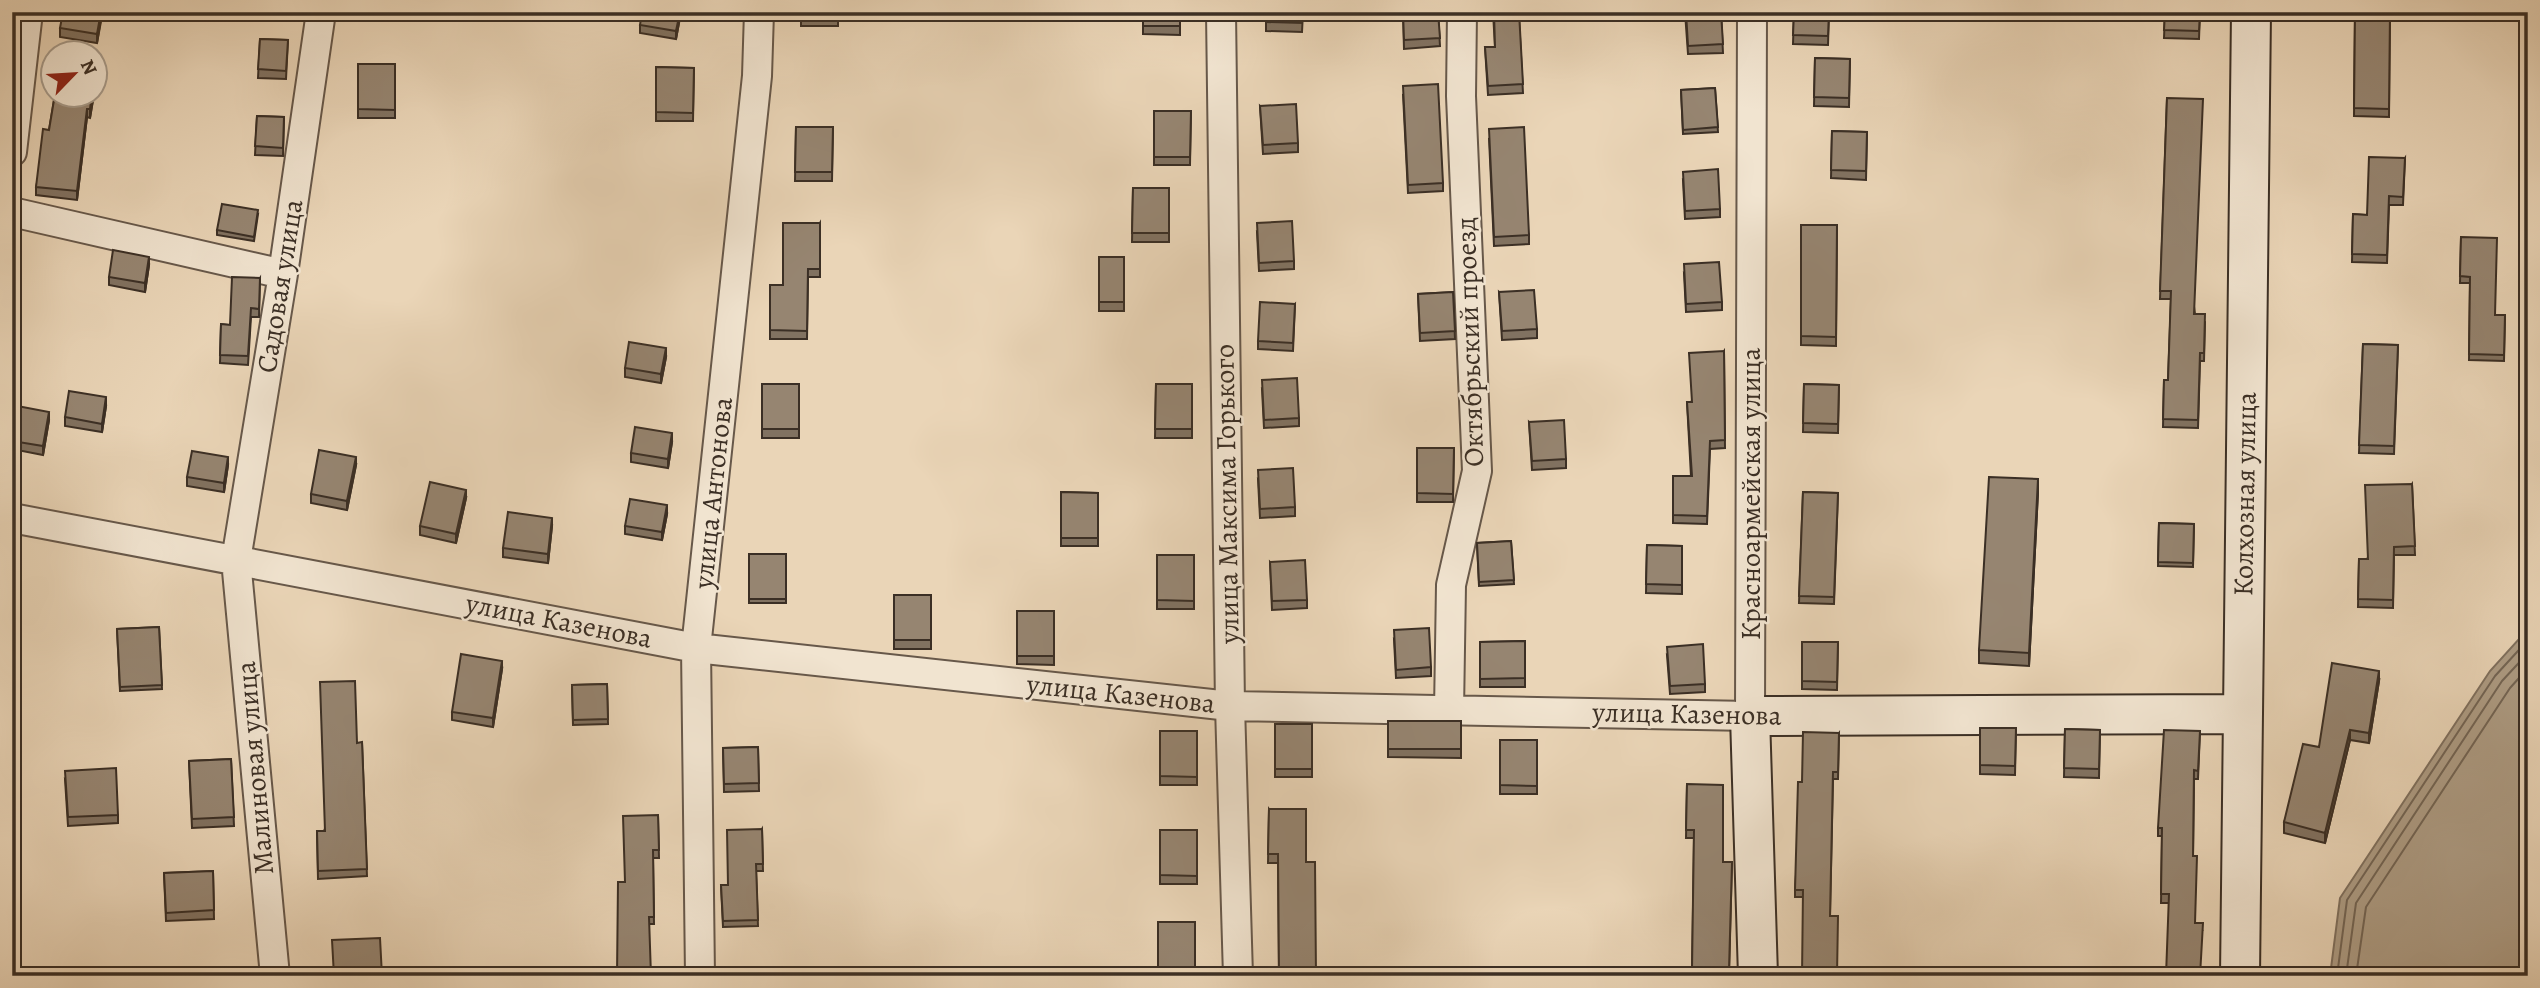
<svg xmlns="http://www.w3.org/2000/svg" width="2540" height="988" font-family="Alegreya,serif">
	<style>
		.water { fill: #ae9d85; stroke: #80715f; stroke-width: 2 }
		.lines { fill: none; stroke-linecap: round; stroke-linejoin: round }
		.shore { stroke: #746655; stroke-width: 2 }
		.street-casing { stroke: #67584a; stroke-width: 32 }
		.secondary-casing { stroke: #3b2f25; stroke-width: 42 }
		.street { stroke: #f1e4d0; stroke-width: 28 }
		.secondary { stroke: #f1e4d0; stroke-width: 38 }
		.wall { fill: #817261; stroke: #3b2f25; stroke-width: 2 }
		.shaded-wall { fill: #695d4f; stroke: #3b2f25; stroke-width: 2 }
		.building { fill: #968571; stroke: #3b2f25; stroke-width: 2 }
		.labels { text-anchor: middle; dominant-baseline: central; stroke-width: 5; stroke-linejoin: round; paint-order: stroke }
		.street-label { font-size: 28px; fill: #3b2f25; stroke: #f1e4d0 }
	</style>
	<rect width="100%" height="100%" fill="#ead5b7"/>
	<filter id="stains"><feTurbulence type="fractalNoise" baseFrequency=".00286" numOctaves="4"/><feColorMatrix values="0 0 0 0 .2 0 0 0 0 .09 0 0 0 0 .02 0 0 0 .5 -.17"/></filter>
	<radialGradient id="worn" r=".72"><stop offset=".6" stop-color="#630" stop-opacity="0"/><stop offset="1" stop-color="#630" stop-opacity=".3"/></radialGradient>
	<path class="water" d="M2528,629V976H2330L2340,898L2490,671Z"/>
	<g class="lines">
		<path class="shore" d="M2337,976L2347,900L2495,676L2528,640
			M2346,976L2356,903L2502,681L2528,653
			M2356,976L2366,907L2510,688L2528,668"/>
		<defs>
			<path id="street" d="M1221,12L1230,706L1238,976
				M12,152L28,12
				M12,212L283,274
				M12,518L696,648L1230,706L1750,716L1752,12
				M1449,711L1451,585L1477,471L1461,96L1462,12
				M275,976L236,560L283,274L321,12
				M700,976L696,648L757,76L759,12"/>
			<path id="secondary" d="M1758,976L1750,716L2243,714
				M2240,976L2251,12"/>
		</defs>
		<use href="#street" class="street-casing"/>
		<use href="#secondary" class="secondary-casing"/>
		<use href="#street" class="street"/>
		<use href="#secondary" class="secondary"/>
	</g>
	<path class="wall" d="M102,12L97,43L60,37V28Z
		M681,12L676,39L640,33V25Z
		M801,12H838V26H801Z
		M1143,12H1180V35L1143,34Z
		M1266,12H1303L1302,32L1266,31Z
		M1403,12H1438L1440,46L1404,49Z
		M1493,12H1529V16L1519,17L1523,93L1488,95L1485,47H1495Z
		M1685,12H1721L1723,53L1688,54Z
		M1794,12H1829L1828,45L1793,44Z
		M2165,12H2200L2199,39L2164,38Z
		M2355,12H2390L2389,117L2354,116Z
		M260,39L288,40L286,79L258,78Z
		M1815,58L1850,59L1849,107L1814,106Z
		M358,64H395V118H358Z
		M656,67L694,68L693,121H656Z
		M1715,88L1718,132L1683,134L1681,90Z
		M55,94H94L90,118L87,117L77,200L36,195V187L49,130Z
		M1403,94L1443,183V191L1408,193Z
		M2167,98L2195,314L2205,322L2204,361H2200L2198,428L2163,427L2164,380H2168L2171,299H2160Z
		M1260,106L1298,143V152L1263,154Z
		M1154,111H1191L1190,165H1154Z
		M257,116L284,117L283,156L255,155Z
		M796,127H833L832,181H795Z
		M1832,131L1867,132L1866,180L1831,178Z
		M1489,138L1529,235V244L1494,246Z
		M2405,158L2403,205H2389L2387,263L2352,262L2353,214L2367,215Z
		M1683,180L1720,209V217L1685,219Z
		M1133,188H1169V242H1132Z
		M258,214L254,241L217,235V230Z
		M820,223V277H808L807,339H770V285H783Z
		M1801,225H1837L1836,346L1801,345Z
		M1257,232L1294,261V269L1259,271Z
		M2461,237L2495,315H2505L2504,361L2469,360L2470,283H2460Z
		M1099,257H1124V311H1099Z
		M149,265L145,292L109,285V277Z
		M1684,273L1722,302V310L1686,312Z
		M260,278L259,317H251L248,365L220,363L221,324L230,325Z
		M1453,292L1455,339L1420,341L1418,294Z
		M1499,292L1537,329V338L1502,340Z
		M1295,304L1293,351L1258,349V341Z
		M2363,344L2398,345L2394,454L2359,453Z
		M1724,351L1725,448L1710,449L1707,524L1673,523V476H1691L1687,402H1691Z
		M666,357L661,383L625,377V368Z
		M762,384H799V438H762Z
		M1156,384H1192V438H1155Z
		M1804,384L1839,385L1838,433L1803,432Z
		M1262,389L1299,418V426L1264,428Z
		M12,405L49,420L43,455L12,449Z
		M106,406L102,432L65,426V417Z
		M1529,422L1566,459V468L1532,470Z
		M672,442L668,468L631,462V453Z
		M1417,448H1454L1453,502H1417Z
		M228,465L224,492L187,486V477Z
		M356,465L347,510L311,503V494Z
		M1258,479L1295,507V516L1260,518Z
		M2412,484L2415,555H2394L2393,608L2358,607L2359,559H2367Z
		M1061,492L1098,493V546H1061Z
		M1803,492L1838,493L1834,604L1799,603Z
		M2038,492L2029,666L1979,663V650Z
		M466,498L456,543L420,535V526Z
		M667,514L662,540L625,534V526Z
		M2159,523L2194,524L2193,567L2158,566Z
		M552,526L548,563L503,557V548Z
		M1511,541L1514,584L1479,586L1477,543Z
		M1647,545L1682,546V594L1646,593Z
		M749,554H786V603H749Z
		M1157,555H1194V609H1157Z
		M1270,562L1307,600V608L1272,610Z
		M894,595H931V649H894Z
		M1017,611H1054V665L1017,664Z
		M159,627L162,689L120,691L117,629Z
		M1394,639L1431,667V676L1396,678Z
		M1525,641V687H1480V642Z
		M1802,642H1838L1837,690L1802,689Z
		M1667,655L1705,684V692L1670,694Z
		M502,669L493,727L452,720V712Z
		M2379,681L2369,743L2350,740L2325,843L2284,833V822L2319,747Z
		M607,684L608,724L573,725L572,685Z
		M1388,721H1461V758L1388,757Z
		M1275,724H1312V777H1275Z
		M1980,728H2016L2015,775L1980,774Z
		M2065,729L2100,730L2099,778L2064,777Z
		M1160,731H1197V785H1160Z
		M2200,731L2198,779H2194L2193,856L2195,923L2203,931L2169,903H2161L2162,836H2158V828Z
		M1839,733L1838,779H1833L1830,916L1837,976L1803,897H1795V890L1802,782Z
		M1500,740H1537V794H1500Z
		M362,742L367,876L318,879L317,831H324Z
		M758,747L759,791L724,792L723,748Z
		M231,759L234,826L192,828L189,761Z
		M65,779L118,815V823L68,826Z
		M1687,784L1723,862H1732L1729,976H1692L1694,838H1686Z
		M1269,809L1306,862L1316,976H1279L1278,863H1268Z
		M658,815L659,858H653L654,924H649L625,882Z
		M762,829L763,871H756L758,926L723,927L721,885H728Z
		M1160,830H1197V884H1160Z
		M213,871L214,919L166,921L164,873Z
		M1158,922H1195V976H1158Z"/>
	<path class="shaded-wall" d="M101,12L102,16L97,43V34Z
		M680,12H681L676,39V31Z
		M92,94H94L90,118V109Z
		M87,109V117L77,200V191Z
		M149,257V265L145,292V283Z
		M666,348V357L661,383V374Z
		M106,397V406L102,432V424Z
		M49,412V420L43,455V446Z
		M672,433V442L668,468V459Z
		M228,457V465L224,492V483Z
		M356,457V465L347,510V501Z
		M2038,479V492L2029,666V653Z
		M466,490V498L456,543V534Z
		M667,505V514L662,540V532Z
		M552,518V526L548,563V554Z
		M502,661V669L493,727V718Z
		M2379,671V681L2369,743V733Z
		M2350,730V740L2325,843V833Z"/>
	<path class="building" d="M63,12H101L97,34L60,28Z
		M642,12H680L676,31L640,25Z
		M801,12H838V17H801Z
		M1143,12H1180V26H1143Z
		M1266,12H1302V23L1266,22Z
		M1403,12H1438L1440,38L1404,40Z
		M1494,12H1519L1523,84L1488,86L1485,47H1495Z
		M1686,12H1721L1723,44L1688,46Z
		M1794,12H1829L1828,36L1793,35Z
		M2165,12H2200L2199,31L2164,30Z
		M2355,12H2390L2389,109L2354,108Z
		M260,39L288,40L286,71L258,69Z
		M1815,58L1850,59L1849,98L1814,97Z
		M358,64H395V110L358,109Z
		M656,67L694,68L693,113L656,112Z
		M1438,84L1443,183L1408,185L1403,86Z
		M1715,88L1718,127L1683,130L1681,90Z
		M55,94H92L90,109H87L77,191L36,187L43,129L49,130Z
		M2167,98L2203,99L2194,314H2205L2204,353H2200L2198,420L2163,419L2164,380H2168L2171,291H2160Z
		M1296,104L1298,143L1263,145L1260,106Z
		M1154,111H1191L1190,157H1154Z
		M257,116L284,117L283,148L255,146Z
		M796,127H833L832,172H795Z
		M1524,127L1529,235L1494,237L1489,129Z
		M1832,131L1867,132L1866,171L1831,170Z
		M2369,157L2405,158L2403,197L2389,196L2387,255L2352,254L2353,214L2367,215Z
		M1718,169L1720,209L1685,211L1683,172Z
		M1133,188H1169V233H1132Z
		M222,204L258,210L254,237L217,230Z
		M1292,221L1294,261L1259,263L1257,223Z
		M783,223H820V269H808L807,331L770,330V285H783Z
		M1801,225H1837L1836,337L1801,336Z
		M2461,237L2497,238L2495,315H2505L2504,355L2469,354L2470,277L2460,276Z
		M113,250L149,257L145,283L109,277Z
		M1099,257H1124V302H1099Z
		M1719,262L1722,302L1686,304L1684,264Z
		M232,277L260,278L259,309L251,308L248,356L220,355L221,324L230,325Z
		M1534,290L1537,329L1502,331L1499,292Z
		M1453,292L1455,331L1420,333L1418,294Z
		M1260,302L1295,304L1293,343L1258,341Z
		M629,342L666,348L661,374L625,368Z
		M2363,344L2398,345L2394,446L2359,445Z
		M1724,351L1725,440L1710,441L1707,516L1673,515V476H1692L1687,402H1692L1689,353Z
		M1297,378L1299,418L1264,420L1262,380Z
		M762,384H799V429H762Z
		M1156,384H1192V429H1155Z
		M1804,384L1839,385L1838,424L1803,423Z
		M69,391L106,397L102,424L65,417Z
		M12,405L49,412L43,446L12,441Z
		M1564,420L1566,459L1532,461L1529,422Z
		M635,427L672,433L668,459L631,453Z
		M1417,448H1454L1453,494L1417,493Z
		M319,450L356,457L347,501L311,494Z
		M192,451L228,457L224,483L187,477Z
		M1293,468L1295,507L1260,509L1258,470Z
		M1989,477L2038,479L2029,653L1979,650Z
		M430,482L466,490L456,534L420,526Z
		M2412,484L2415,546L2394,547L2393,600L2358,599L2359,559H2368L2365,485Z
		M1061,492L1098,493V538H1061Z
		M1803,492L1838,493L1834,597L1799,596Z
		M630,499L667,505L662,532L625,526Z
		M508,512L552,518L548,554L503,548Z
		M2159,523L2194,524L2193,563L2158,562Z
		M1511,541L1514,580L1479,582L1477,543Z
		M1647,545L1682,546V585L1646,584Z
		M749,554H786V599H749Z
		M1157,555H1194V601L1157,600Z
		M1305,560L1307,600L1272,601L1270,562Z
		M894,595H931V640H894Z
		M1017,611H1054V656H1017Z
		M159,627L162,685L120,687L117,629Z
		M1429,628L1431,667L1396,670L1394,630Z
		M1525,641V678L1480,679V642Z
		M1802,642H1838L1837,682L1802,681Z
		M1703,644L1705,684L1670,686L1667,647Z
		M461,654L502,661L493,718L452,712Z
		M2332,663L2379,671L2369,733L2350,730L2325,833L2284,822L2303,744L2319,747Z
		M355,681L357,743L362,742L367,869L318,871L317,831H325L320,682Z
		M607,684L608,719L573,720L572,685Z
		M1388,721H1461V749H1388Z
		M1275,724H1312V769H1275Z
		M1980,728H2016L2015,766L1980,765Z
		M2065,729L2100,730L2099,769L2064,768Z
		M2164,730L2200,731L2198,771L2194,770L2193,856H2197L2195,923H2203L2200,976H2166L2169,894H2161L2162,828H2158Z
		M1160,731H1197V777L1160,776Z
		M1803,732L1839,733L1838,772H1833L1830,916H1838L1837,976H1802L1803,890H1795L1798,782H1802Z
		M1500,740H1537V786L1500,785Z
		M758,747L759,783L724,784L723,748Z
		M231,759L234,817L192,819L189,761Z
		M116,768L118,815L68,817L65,771Z
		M1687,784L1723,785V862H1732L1729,970L1692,969L1694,830H1686Z
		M1269,809H1306V862H1315L1316,976H1291V973H1279L1278,854H1268Z
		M658,815L659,850H653L654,917H649L651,976H617L618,882H625L623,816Z
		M762,829L763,864H756L758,920L723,921L721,885H728L727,830Z
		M1160,830H1197V876L1160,875Z
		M213,871L214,910L166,913L164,873Z
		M1158,922H1195V967H1158Z
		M380,938L382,976H334L332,940Z
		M216,967V976H173L172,969Z"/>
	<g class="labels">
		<g class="street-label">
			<text transform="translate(280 286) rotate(-81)">Садовая улица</text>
			<text transform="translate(1470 342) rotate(-92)">Октябрьский проезд</text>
			<text transform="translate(713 493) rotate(-84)">улица Антонова</text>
			<text transform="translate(1227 494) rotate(-91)">улица Максима Горького</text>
			<text transform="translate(1751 494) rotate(-90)">Красноармейская улица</text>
			<text transform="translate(2245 494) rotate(-89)">Колхозная улица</text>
			<text transform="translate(559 621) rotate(11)">улица Казенова</text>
			<text transform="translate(1121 694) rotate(6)">улица Казенова</text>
			<text transform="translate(1687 714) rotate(1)">улица Казенова</text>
			<text transform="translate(255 768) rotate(-95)">Малиновая улица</text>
		</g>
	</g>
	<rect width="2540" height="988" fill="none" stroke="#ead5b7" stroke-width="42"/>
	<rect x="14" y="14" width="2512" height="960" fill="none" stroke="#3b2f25" stroke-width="3.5"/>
	<rect x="21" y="21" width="2498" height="946" fill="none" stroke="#3b2f25" stroke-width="2"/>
	<g transform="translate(74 74) rotate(65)"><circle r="33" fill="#f1e4d0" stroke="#a89c8c" stroke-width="2"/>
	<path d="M0-5L12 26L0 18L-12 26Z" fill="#8f2418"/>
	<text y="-10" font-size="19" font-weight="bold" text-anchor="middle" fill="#3b2f25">N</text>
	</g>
	<rect width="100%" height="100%" filter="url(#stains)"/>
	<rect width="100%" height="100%" fill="url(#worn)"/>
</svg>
